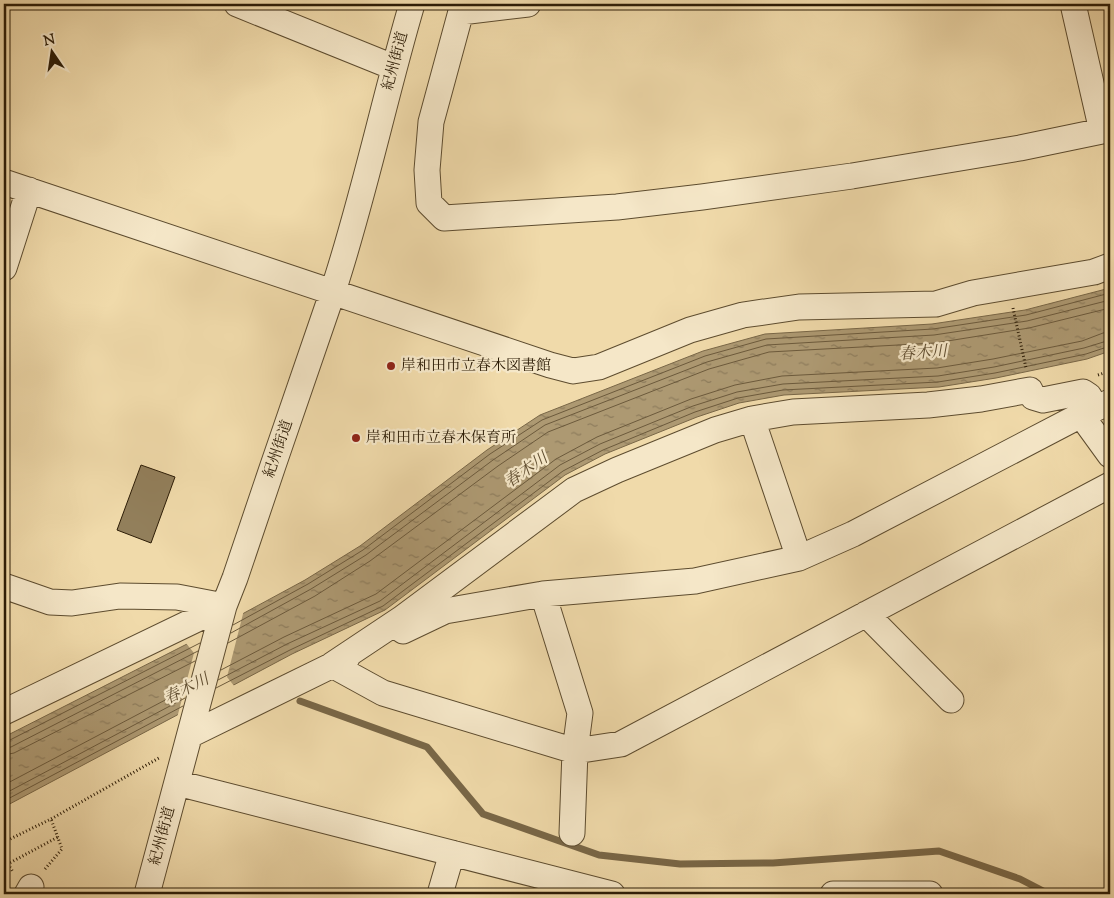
<svg xmlns="http://www.w3.org/2000/svg" width="1114" height="898" font-family="'Sorts Mill Goudy','Noto Serif JP',serif">
	<style>
		.water { fill: url(#water-ripples); stroke: #796747 }
		.pier { fill: #f0daaa }
		.lines { fill: none; stroke-linecap: round; stroke-linejoin: round }
		.shore { stroke: #6c5a3c; stroke-width: 1 }
		.stream { stroke: #796747; stroke-width: 7 }
		.building { fill: #927f5b; stroke: #2c1c06 }
		.minor-casing { stroke: #5d4c2f; stroke-width: 27 }
		.path { stroke: #2c1c06; stroke-width: 3; stroke-dasharray: 1 2.5; stroke-linecap: butt }
		.minor { stroke: #f5e7c8; stroke-width: 25 }
		.poi-dot { fill: #8f2418; stroke: #f5e7c8; stroke-width: 2 }
		.labels { text-anchor: middle; dominant-baseline: central; stroke-width: 4.5; stroke-linejoin: round; paint-order: stroke }
		.street-label { font-size: 15px; fill: #2c1c06; stroke: #f5e7c8 }
		.poi-label { font-size: 15px; fill: #2c1c06; stroke: #f5e7c8; text-anchor: start }
		.water-label { font-size: 16px; font-style: italic; fill: #604e31; stroke: #f5e7c8 }
	</style>
	<defs>
		<pattern id="water-ripples" width="26" height="14" patternUnits="userSpaceOnUse" patternTransform="scale(1.25)"><rect width="26" height="14" fill="#ad9972"/><path d="M2 4q2-2 4 0t4 0M15 11q2-2 4 0t4 0" fill="none" stroke="#8d7c5c"/></pattern>
	</defs>
	<rect width="100%" height="100%" fill="#f0daaa"/>
	<filter id="stains"><feTurbulence type="fractalNoise" baseFrequency=".004" numOctaves="4"/><feColorMatrix values="0 0 0 0 .2 0 0 0 0 .09 0 0 0 0 .02 0 0 0 .5 -.17"/></filter>
	<radialGradient id="worn" r=".72"><stop offset=".6" stop-color="#630" stop-opacity="0"/><stop offset="1" stop-color="#630" stop-opacity=".3"/></radialGradient>
	<path class="water" d="M1110,288V351L1087,359L996,378L939,387L784,395L739,403L697,417L605,454L565,475L385,610L292,654L4,807V737L185,645L305,580L360,546L487,450L540,415L703,351L765,334L932,324L1025,310Z"/>
	<path class="pier" d="M244,610L227,677L235,687L177,718L194,653L185,642Z"/>
	<g class="lines">
		<path class="shore" d="M233,625L308,584L363,550L490,454L542,420L705,356L766,339L933,329L1026,315L1110,293
			M231,633L311,589L366,555L493,460L545,425L707,362L767,345L934,335L1027,321L1110,300
			M228,643L315,596L370,561L498,466L548,432L709,369L769,352L935,343L1029,328L1110,308
			M221,670L284,637L376,594L556,459L597,437L691,399L735,385L782,376L937,368L993,359L1082,341L1103,333L1110,332
			M218,680L287,644L380,601L560,465L600,444L693,406L737,392L783,384L938,376L994,367L1084,348L1110,340
			M216,688L290,650L383,606L563,471L603,450L695,412L738,398L783,390L938,382L995,373L1086,354L1110,346
			M4,741H8L200,643
			M4,748L11,747L198,651
			M4,755L14,753L195,661
			M4,785L188,688
			M4,794L185,698
			M4,801L183,706"/>
		<path class="stream" d="M300,701L427,747L483,814L599,855L680,864L773,863L939,851L1020,879L1049,894"/>
	</g>
	<path class="building" d="M141,465L175,477L151,543L117,530Z"/>
	<g class="lines">
		<defs>
			<path id="minor" d="M237,4L393,67
				M463,4L431,122L427,170L429,203L444,218L617,207L702,197L852,176L1020,148L1102,131L1073,4
				M461,12L528,4
				M4,182L550,365L573,371L599,367L690,330L743,315L799,307L936,304L973,293L1094,272L1110,266
				M4,268L29,190
				M1096,408L1089,396L1083,392L1043,400L1033,397L1030,390L981,399L928,405L793,412L752,419L715,430L617,470L574,490L401,619L332,665L383,693L575,751L621,744L1110,485
				M1081,415L1110,455
				M752,419L799,558
				M4,586L50,602L72,603L120,596L177,597L224,606
				M543,594L580,713L575,751L572,833
				M866,614L951,700
				M403,631L445,611L543,594L695,581L799,558L853,534L1081,415L1110,402
				M4,712L224,606
				M190,735L347,658
				M177,783L612,894
				M27,894L31,887
				M147,894L224,606L235,578C267,482 300,387 333,291C364,197 384,99 412,4
				M440,894L452,853
				M833,894H930"/>
		</defs>
		<use href="#minor" class="minor-casing"/>
		<path class="path" d="M1013,308L1026,368
			M1098,375L1110,371
			M4,842L51,819L159,758
			M8,864L13,872
			M4,866L58,837
			M45,869L62,849L51,819"/>
		<use href="#minor" class="minor"/>
	</g>
	<g class="poi-dot">
		<circle cx="391" cy="366" r="5"/>
		<circle cx="356" cy="438" r="5"/>
	</g>
	<g class="labels">
		<g class="street-label">
			<text transform="translate(396 61) rotate(-75)">紀州街道</text>
			<text transform="translate(279 449) rotate(-71)">紀州街道</text>
			<text transform="translate(163 836) rotate(-75)">紀州街道</text>
		</g>
		<g class="poi-label">
			<text x="401" y="366">岸和田市立春木図書館</text>
			<text x="366" y="438">岸和田市立春木保育所</text>
		</g>
		<g class="water-label">
			<text transform="translate(923 354) rotate(-4)">春木川</text>
			<text transform="translate(527 471) rotate(-35)">春木川</text>
			<text transform="translate(187 690) rotate(-27)">春木川</text>
		</g>
	</g>
	<rect width="1114" height="898" fill="none" stroke="#f0daaa" stroke-width="20"/>
	<rect x="5" y="5" width="1104" height="888" fill="none" stroke="#2c1c06" stroke-width="2.5"/>
	<rect x="10" y="10" width="1094" height="878" fill="none" stroke="#2c1c06"/>
	<g transform="translate(52 52) rotate(347)" stroke="#f5e7c8" stroke-width="4" paint-order="stroke">
	<path d="M0-4L9 19L0 12L-9 19Z" fill="#2c1c06"/>
	<text y="-8" font-size="14" font-weight="bold" text-anchor="middle" fill="#2c1c06">N</text>
	</g>
	<rect width="100%" height="100%" filter="url(#stains)"/>
	<rect width="100%" height="100%" fill="url(#worn)"/>
</svg>
